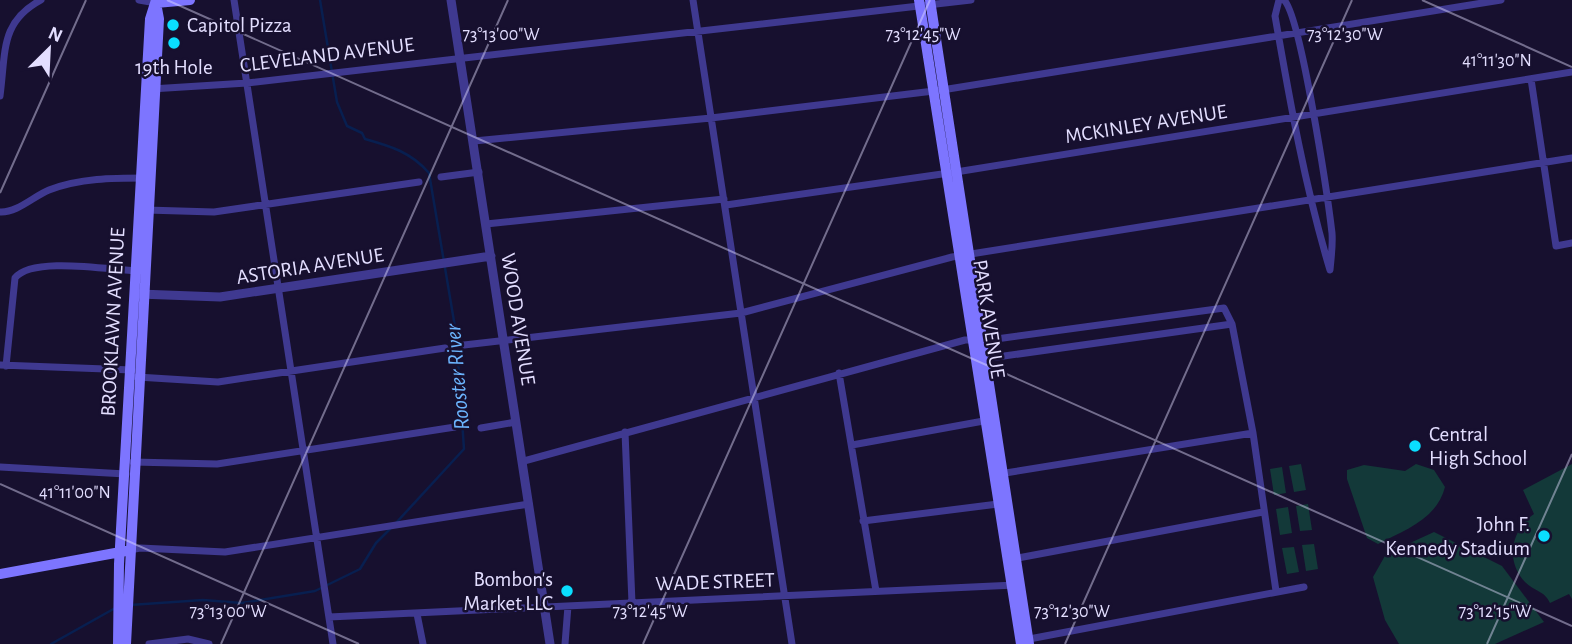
<svg xmlns="http://www.w3.org/2000/svg" width="1572" height="644" font-family="'Alegreya Sans',sans-serif">
	<style>
		.pitch { fill: #133939 }
		.lines { fill: none; stroke-linecap: round; stroke-linejoin: round }
		.stream { stroke: #081f50; stroke-width: 2.5 }
		.minor { stroke: #3f3990; stroke-width: 7 }
		.tertiary { stroke: #3f3990; stroke-width: 9 }
		.secondary { stroke: #7d75ff; stroke-width: 10 }
		.ticks { fill: none; stroke: #e3deff; stroke-width: 2; stroke-opacity: 0.45 }
		.poi-dot { fill: #0adeff; stroke: #17102f; stroke-width: 2.5 }
		.labels { text-anchor: middle; dominant-baseline: central; stroke-width: 5; stroke-linejoin: round; paint-order: stroke }
		.poi-label { font-size: 21px; fill: #e3deff; stroke: #17102f; text-anchor: start }
		.street-label { font-size: 21px; fill: #e3deff; stroke: #17102f }
		.water-label { font-size: 23px; font-style: italic; fill: #6cb5ff; stroke: #17102f }
		.ticks-label { font-size: 18px; text-anchor: middle; fill: #e3deff; stroke: #17102f; stroke-width: 5; stroke-linejoin: round; paint-order: stroke }
	</style>
	<rect width="100%" height="100%" fill="#17102f"/>
	<path class="pitch" d="M1301,464L1306,490L1294,492L1289,466Z
		M1416,464L1434,470L1445,487C1437,519 1405,530 1378,544L1367,538L1347,479V470L1364,465L1405,471Z
		M1572,464V599L1569,594L1550,603C1545,591 1534,591 1525,582C1505,561 1511,530 1534,514L1523,490Z
		M1282,467L1286,493L1274,495L1270,469Z
		M1308,504L1312,530L1300,531L1296,506Z
		M1288,507L1292,533L1280,535L1276,509Z
		M1434,532L1502,566L1544,622L1495,644H1399L1385,620L1373,577L1386,554Z
		M1314,544L1318,569L1306,571L1302,545Z
		M1294,547L1299,572L1287,574L1282,548Z"/>
	<g class="lines">
		<path class="stream" d="M320,0L337,102L347,126L362,133L365,139C390,146 411,152 429,173L456,333L464,449L395,524
			M130,605L203,600L242,603L315,591L360,569L376,543L390,529
			M51,644L117,607"/>
		<path class="minor" d="M139,0L156,3
			M234,0L333,644
			M693,0L792,644
			M1279,0L1275,16C1290,102 1305,187 1330,270C1331,258 1333,245 1332,233C1328,199 1301,16 1284,0
			M1531,79L1556,246L1572,243
			M151,89L247,83L971,0
			M0,96C6,51 0,22 41,0
			M474,141L711,118L942,90L1501,0
			M441,177L479,172
			M726,205L956,172L1572,72
			M146,210L214,212L419,182
			M0,212C17,213 34,196 49,190C80,178 113,178 146,178
			M486,224L724,199
			M464,345L741,313L952,257L1572,158
			M983,359L1232,324
			M0,365L132,370
			M6,366L15,278C32,256 110,270 137,271
			M839,373L876,591
			M137,377L218,382L445,348
			M481,428L516,422
			M625,432L632,603
			M852,445L989,420
			M524,461L965,340H989L1224,308L1232,324L1253,433L1276,591
			M133,462L217,464L455,427
			M0,467L126,474
			M999,474L1253,433
			M863,521L998,504
			M130,550L140,548L225,552L529,504
			M1013,559L1263,512
			M417,614L423,644
			M329,617L1015,585
			M1024,640L1304,587
			M149,644L188,639L209,644
			M565,644L568,606"/>
		<path class="tertiary" d="M451,0L550,644
			M139,294L220,297L491,256"/>
		<path class="secondary" d="M919,0L1021,644
			M930,0L1029,644
			M156,3L190,0
			M0,574L126,551
			M118,644L119,564L150,19L156,0
			M126,644L159,19L156,3"/>
	</g>
	<path class="ticks" d="M167,0L1572,626M1422,0L1572,67M0,193L86,0M0,484L359,644M221,644L508,0M643,644L930,0M1065,644L1352,0M1487,644L1572,454"/>
	<g class="poi-dot">
		<circle cx="173" cy="25" r="7"/>
		<circle cx="174" cy="43" r="7"/>
		<circle cx="1415" cy="446" r="7"/>
		<circle cx="1544" cy="536" r="7"/>
		<circle cx="567" cy="591" r="7"/>
	</g>
	<g class="labels">
		<g class="poi-label">
			<text x="187" y="25">Capitol Pizza</text>
			<text x="174" y="67" text-anchor="middle">19th Hole</text>
			<text x="1429" y="434">Central<tspan x="1429" dy="24">High School</tspan></text>
			<text x="1530" y="524" text-anchor="end">John F.<tspan x="1530" dy="24">Kennedy Stadium</tspan></text>
			<text x="553" y="579" text-anchor="end">Bombon's<tspan x="553" dy="24">Market LLC</tspan></text>
		</g>
		<g class="street-label">
			<text transform="translate(327 55) rotate(-7)">CLEVELAND AVENUE</text>
			<text transform="translate(1146 124) rotate(-9)">MCKINLEY AVENUE</text>
			<text transform="translate(310 266) rotate(-9)">ASTORIA AVENUE</text>
			<text transform="translate(518 319) rotate(81)">WOOD AVENUE</text>
			<text transform="translate(989 319) rotate(81)">PARK AVENUE</text>
			<text transform="translate(113 322) rotate(-87)">BROOKLAWN AVENUE</text>
			<text transform="translate(715 582) rotate(-2)">WADE STREET</text>
		</g>
		<g class="water-label">
			<text transform="translate(458 377) rotate(-95)">Rooster River</text>
		</g>
	</g>
	<g class="ticks-label">
		<text x="501" y="40">73°13'00"W</text>
		<text x="923" y="40">73°12'45"W</text>
		<text x="1345" y="40">73°12'30"W</text>
		<text x="1497" y="66">41°11'30"N</text>
		<text x="75" y="498">41°11'00"N</text>
		<text x="228" y="617">73°13'00"W</text>
		<text x="650" y="617">73°12'45"W</text>
		<text x="1072" y="617">73°12'30"W</text>
		<text x="1495" y="617">73°12'15"W</text>
	</g>
	<g transform="translate(49 49) rotate(24)" stroke="#17102f" stroke-width="5" paint-order="stroke">
	<path d="M0-5L12 26L0 18L-12 26Z" fill="#e3deff"/>
	<text y="-10" font-size="19" font-weight="bold" text-anchor="middle" fill="#e3deff">N</text>
	</g>
</svg>
